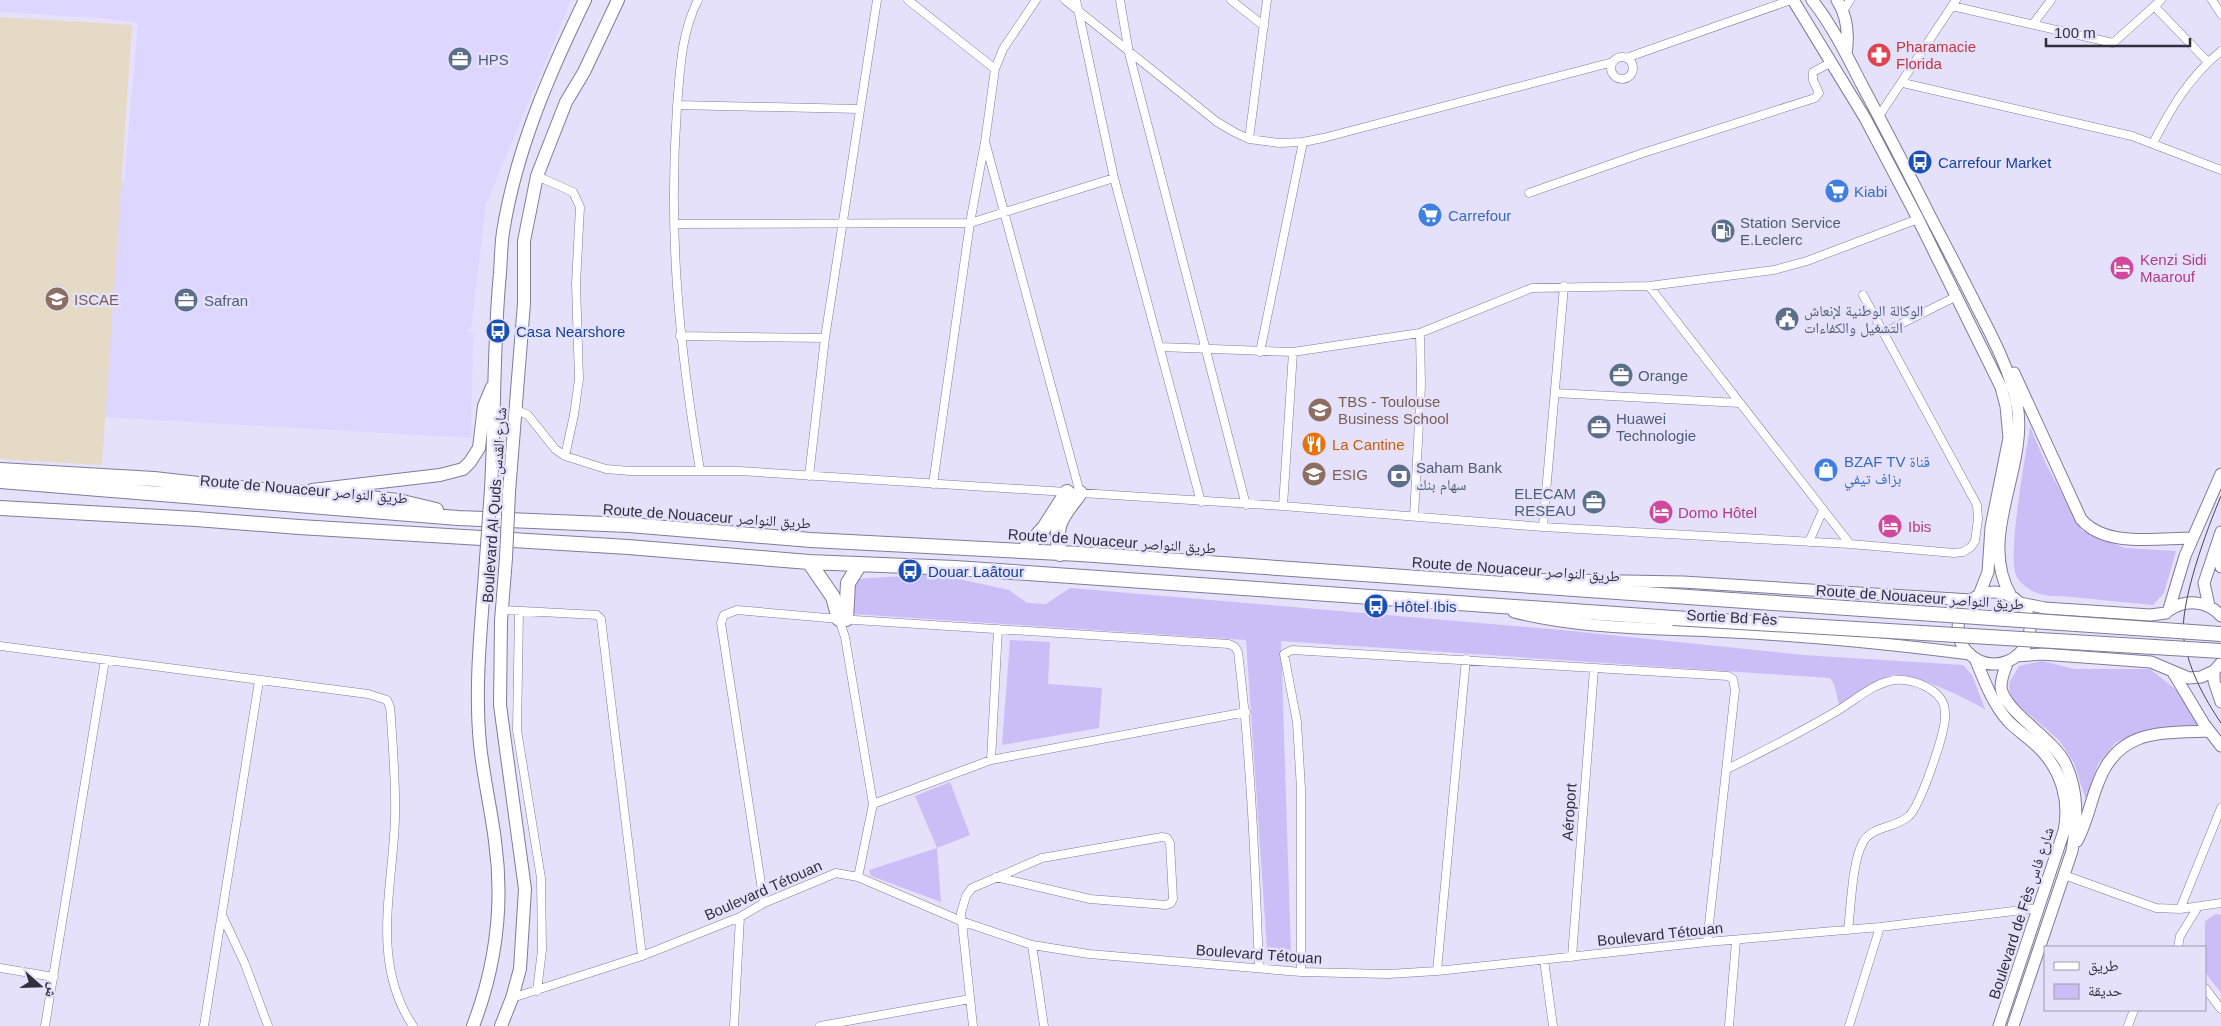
<svg xmlns="http://www.w3.org/2000/svg" width="2221" height="1026" font-family="Arial,'Noto Naskh Arabic',sans-serif">
	<style>
		.built { fill: #ddd6fe }
		.education { fill: #e4dac5 }
		.green { fill: #c9bef6 }
		.lines { fill: none; stroke-linecap: round; stroke-linejoin: round }
		.street-casing { stroke: #817b98; stroke-width: 9 }
		.secondary-casing { stroke: #817b98; stroke-width: 13 }
		.primary-casing { stroke: #817b98; stroke-width: 14 }
		.highway-casing { stroke: #817b98; stroke-width: 16 }
		.street { stroke: #fff; stroke-width: 8 }
		.secondary { stroke: #fff; stroke-width: 11 }
		.primary { stroke: #fff; stroke-width: 12 }
		.highway { stroke: #fff; stroke-width: 14 }
		.tram { stroke: #4b4957; stroke-width: 1 }
		.primary-bridge-casing { stroke: #817b98; stroke-width: 14; stroke-linecap: butt }
		.highway-bridge-casing { stroke: #817b98; stroke-width: 16; stroke-linecap: butt }
		.primary-bridge { stroke: #fff; stroke-width: 12 }
		.highway-bridge { stroke: #fff; stroke-width: 14 }
		.labels { text-anchor: middle; dominant-baseline: central; stroke-width: 5; stroke-linejoin: round; paint-order: stroke }
		.health-label { font-size: 15px; fill: #be3a42; stroke: #e5e1fb; text-anchor: start }
		.service-label { font-size: 15px; fill: #4e5e75; stroke: #e5e1fb; text-anchor: start }
		.transit-label { font-size: 15px; fill: #164399; stroke: #e5e1fb; text-anchor: start }
		.shop-label { font-size: 15px; fill: #366cbe; stroke: #e5e1fb; text-anchor: start }
		.hotel-label { font-size: 15px; fill: #b23c85; stroke: #e5e1fb; text-anchor: start }
		.education-label { font-size: 15px; fill: #785e54; stroke: #e5e1fb; text-anchor: start }
		.food-label { font-size: 15px; fill: #c56008; stroke: #e5e1fb; text-anchor: start }
		.street-label { font-size: 15px; fill: #312f3b; stroke: #e5e1fb }
	</style>
	<rect width="100%" height="100%" fill="#e5e1fb"/>
	<path class="built" d="M0,0H571L486,204L471,329H465L473,334L471,438L105,417L121,182L124,181L138,23L100,18L0,12Z"/>
	<path class="education" d="M0,17L132,25L102,465L0,459Z"/>
	<path class="green" d="M2030,427L2046,464L2082,531L2125,548L2176,551L2164,593L2153,605L2061,596C2046,598 2023,591 2016,575C2007,556 2026,454 2030,427Z
		M936,574L1009,590L1027,603L1046,604L1070,588L1561,630L1803,655L1963,665L1972,675L1985,709C1967,699 1909,669 1889,676C1872,682 1855,696 1839,705L1834,684L1830,678L1281,641L1291,954L1267,949L1246,640L853,614L850,597L856,579Z
		M1010,640L1050,642L1048,684L1102,688L1099,728L1002,745Z
		M2042,661L2074,669H2150L2180,693L2198,726L2145,732L2116,742L2098,764L2086,800L2074,763L2059,740L2010,698L2009,683L2019,666Z
		M950,782L970,835L937,848L941,902L871,876L869,870L937,848L915,796Z
		M2216,914L2221,915V993L2205,972V921Z"/>
	<g class="lines">
		<defs>
			<path id="street" d="M698,0C681,33 680,71 677,107C668,234 679,345 700,470
				M908,0L995,69
				M1065,0L1217,122L1234,132L1249,139L1279,143L1303,142L1323,138L1613,62
				M1076,0L1114,178L1201,502
				M1120,0L1129,53L1246,505
				M1231,0L1264,26
				M2212,0L2221,14
				M1952,6L2113,43L2161,0
				M2154,6L2208,62
				M1843,11L1850,0
				M2033,24L2051,0
				M1611 68a11 11 0 1 1 22 0a11 11 0 1 1-22 0Z
				M1626,58L1791,0
				M1903,83L2132,136L2221,170
				M677,105L859,109
				M1879,116L1956,0
				M1249,139L1267,0
				M2153,143C2171,108 2190,76 2221,51
				M986,145L1080,493
				M537,176L573,192L580,207L576,284L579,379L574,415L565,456
				M1529,193L1643,153L1815,98L1819,93L1813,80V72L1832,62
				M674,224L970,223L1114,178
				M1649,286L1850,544
				M1883,333L1957,296
				M680,336L825,338
				M1160,347L1293,352L1420,333L1532,288L1649,286L1774,270L1807,261L1918,219
				M1260,352L1303,142
				M1555,393L1740,403
				M517,410L528,415L555,449L565,456L606,469L630,471H739L1283,506L1543,527L1850,544L1954,553L1963,552L1971,547L1975,541L1978,519L1977,505L1863,295
				M809,476L825,338L877,0
				M933,484L970,223L985,142L995,69L1003,49L1036,0
				M1283,506L1293,352
				M1414,516L1421,385L1420,333
				M1543,527L1564,286
				M1809,542L1823,510
				M502,610L597,615L601,619L642,956
				M519,611L517,730L541,878L542,950L537,991
				M839,619L845,637L873,804L858,877
				M0,646L368,694L387,700L390,707L391,718C393,751 396,785 395,818C393,888 370,962 413,1026
				M991,760L998,629
				M1727,769C1764,751 1801,732 1837,711C1854,701 1871,685 1890,681C1903,677 1922,683 1933,691C1941,697 1945,703 1945,713C1947,729 1921,804 1909,816C1895,829 1871,825 1862,844C1852,864 1851,907 1848,930
				M873,804L991,760L1246,712
				M2064,875L2156,908L2180,909L2221,903
				M764,903L721,623L724,615L737,610L839,619L1229,644L1235,647L1238,652C1251,757 1255,862 1259,968
				M2180,909L2221,808
				M222,915L245,964L268,1026
				M1032,945L1044,1026
				M2178,947L2180,936L2198,907
				M1572,957L1594,669
				M1544,960L1553,1026
				M0,968L54,977
				M1437,971L1466,659
				M1301,972V789L1297,722L1284,654L1292,650L1728,676L1733,679L1735,690L1707,942
				M2205,988L2221,1009
				M512,998L642,956L740,917L764,903L836,873L858,877L961,921L1032,945L1089,954L1301,972L1388,974L1437,971L1707,942L1880,927L2039,908
				M45,1026L105,660
				M204,1026L259,681
				M734,1026L740,917
				M820,1026L970,999
				M973,1026L961,913L966,896L972,888L1042,858L1162,837L1167,838L1170,843L1173,899L1171,903L1166,905L1090,899L996,877
				M1729,1026L1736,941
				M1849,1026L1880,927
				M2128,1026L2134,1010"/>
			<path id="secondary" d="M1793,0L1865,118L1916,215L2001,387L2006,406L2009,438L1991,527L1988,572L1979,595
				M1812,0C1832,25 1847,56 1862,85C1885,128 1908,172 1930,216C1947,248 1964,281 1980,313C1995,342 2010,372 2017,404C2029,468 1976,536 2011,596
				M1837,0C1848,17 1849,35 1846,54
				M2014,373L2081,519C2105,548 2158,538 2193,538
				M2220,542L2221,567
				M1508,579L1683,582L1971,600
				M1958 628a36 36 0 1 1 72 0a36 36 0 1 1-72 0Z
				M2020,603L2045,608L2150,615L2166,613
				M2209,606L2204,583L2221,532
				M2169,609L2185,556L2221,474
				M2168,611C2185,599 2207,600 2221,616
				M1514,612C1585,630 1660,628 1732,632C1812,636 1891,644 1970,654
				M2016,656L2042,654L2151,662L2189,678L2201,677L2214,671L2221,663
				M1975,658C1984,680 1993,705 2009,722C2019,732 2032,740 2041,750C2062,772 2070,802 2064,831L1999,1026
				M2008,661C2005,669 2001,677 2001,687C2003,711 2054,738 2066,765C2079,793 2077,822 2072,851L2013,1026
				M2214,671V681L2221,702
				M2174,674L2204,724L2221,746
				M2077,841C2087,823 2090,803 2098,783C2118,729 2159,733 2209,731"/>
			<path id="primary" d="M491,489C495,417 493,345 500,273C501,259 501,245 503,232C516,150 549,74 585,0
				M312,490L440,475L463,469L470,462L479,448L484,406L492,387
				M509,492L524,303V241L537,176L566,102L584,72L618,0
				M473,1026C496,966 504,905 495,841C491,808 483,776 480,744C474,682 482,620 486,559
				M501,1026L512,998L520,969L525,889L500,705L501,621L506,558"/>
			<path id="highway" d="M0,470L154,479L225,487L358,497L398,501L436,510
				M0,481L458,518L629,525L811,540L1080,554L1674,596
				M0,508L196,519L299,527L628,547L809,562L955,568L1673,618
				M1023,551L1044,528L1067,492
				M1060,554C1053,523 1063,516 1080,493
				M809,562L833,597L839,619
				M846,619L848,583L860,564"/>
		</defs>
		<use href="#street" class="street-casing"/>
		<use href="#secondary" class="secondary-casing"/>
		<use href="#primary" class="primary-casing"/>
		<use href="#highway" class="highway-casing"/>
		<use href="#street" class="street"/>
		<use href="#secondary" class="secondary"/>
		<use href="#primary" class="primary"/>
		<use href="#highway" class="highway"/>
		<path class="tram" d="M2221,496C2207,529 2178,606 2184,640C2189,670 2204,698 2221,723"/>
		<defs>
			<path id="primary-bridge" d="M506,558L509,492
				M486,559L491,489"/>
			<path id="highway-bridge" d="M1674,596L2221,634
				M1673,618L2221,651"/>
		</defs>
		<use href="#primary-bridge" class="primary-bridge-casing"/>
		<use href="#highway-bridge" class="highway-bridge-casing"/>
		<use href="#primary-bridge" class="primary-bridge"/>
		<use href="#highway-bridge" class="highway-bridge"/>
	</g>
	<defs>
		<symbol id="pharmacy-disc" viewBox="-11 -11 22 22"><circle r="9.5" fill="#e0444e" stroke="#e5e1fb"/><path d="M-2-6h4v4h4v4h-4v4h-4v-4h-4v-4h4Z" fill="#fff"/></symbol>
		<symbol id="office-disc" viewBox="-11 -11 22 22"><circle r="9.5" fill="#5c6f8a" stroke="#e5e1fb"/><path d="M-6-3h4V-5.5h4V-3h4V5H-6ZM-1-4.5V-3h2v-1.5ZM-6 0V1H6V0Z" fill="#fff"/></symbol>
		<symbol id="bus-disc" viewBox="-11 -11 22 22"><circle r="9.5" fill="#1a4fb4" stroke="#e5e1fb"/><path d="M-5-6H5V4H4V6H2V4H-2V6H-4V4H-5ZM-3.5-4V0h7V-4ZM-3.5 1.2v1.5H-2V1.2ZM2 1.2v1.5H3.5V1.2Z" fill="#fff"/></symbol>
		<symbol id="supermarket-disc" viewBox="-11 -11 22 22"><circle r="9.5" fill="#3f7fe0" stroke="#e5e1fb"/><path d="M-6-5.5h2.5l.6 2H6L4.5 2H-2.5L-4.4-4H-6ZM-1.5 3.2a1.3 1.3 0 1 0 .1 0ZM3 3.2a1.3 1.3 0 1 0 .1 0Z" fill="#fff"/></symbol>
		<symbol id="fuel-disc" viewBox="-11 -11 22 22"><circle r="9.5" fill="#5c6f8a" stroke="#e5e1fb"/><path d="M-5.5-6h7V0h2V4h1.3V-2.5L3-4.5l.8-.8L6-3V5H2.5V1h-1V6h-7ZM-4.2-4.7v3.2H.2V-4.7Z" fill="#fff"/></symbol>
		<symbol id="hotel-disc" viewBox="-11 -11 22 22"><circle r="9.5" fill="#d1479c" stroke="#e5e1fb"/><path d="M-6-4.5h1.5V1H6V5H4.5V3h-9V5H-6ZM-4 0a1.8 1.8 0 1 1 3.6 0ZM.5 0V-2.5h3Q6-2.5 6 0Z" fill="#fff"/></symbol>
		<symbol id="university-disc" viewBox="-11 -11 22 22"><circle r="9.5" fill="#8d6e63" stroke="#e5e1fb"/><path d="M0-5L7-2L0 1L-7-2ZM-4 1L0 2.5L4 1V4Q0 6-4 4Z" fill="#fff"/></symbol>
		<symbol id="civic-disc" viewBox="-11 -11 22 22"><circle r="9.5" fill="#5c6f8a" stroke="#e5e1fb"/><path d="M-.6-6.5H3V-4.5H.6V-3L4-1V1h2V6H-6V1h2V-1L-.6-3ZM-1.2 2.5V6h2.4V2.5Z" fill="#fff"/></symbol>
		<symbol id="restaurant-disc" viewBox="-11 -11 22 22"><circle r="9.5" fill="#e8710a" stroke="#e5e1fb"/><path d="M-5-6h1v4h1v-4h1v4h1v-4h1v5L-1.5 .5V6h-2V.5L-5-1ZM5-6V6H3V1.5H1.5Q1.5-4 5-6Z" fill="#fff"/></symbol>
		<symbol id="shop-disc" viewBox="-11 -11 22 22"><circle r="9.5" fill="#3f7fe0" stroke="#e5e1fb"/><path d="M-5-2.5h2.3a2.7 3.5 0 0 1 5.4 0H5L5.5 6h-11ZM-1.5-2.5h3a1.5 2.3 0 0 0-3 0Z" fill="#fff"/></symbol>
		<symbol id="bank-disc" viewBox="-11 -11 22 22"><circle r="9.5" fill="#5c6f8a" stroke="#e5e1fb"/><path d="M-6-4H6V4H-6ZM0-2.3a2.3 2.3 0 1 0 0 4.6a2.3 2.3 0 1 0 0-4.6Z" fill="#fff"/></symbol>
	</defs>
	<g fill-rule="evenodd">
		<use href="#pharmacy-disc" x="1865" y="41" width="28" height="28"/>
		<use href="#office-disc" x="446" y="45" width="28" height="28"/>
		<use href="#bus-disc" x="1906" y="148" width="28" height="28"/>
		<use href="#supermarket-disc" x="1823" y="177" width="28" height="28"/>
		<use href="#supermarket-disc" x="1416" y="201" width="28" height="28"/>
		<use href="#fuel-disc" x="1709" y="217" width="28" height="28"/>
		<use href="#hotel-disc" x="2108" y="254" width="28" height="28"/>
		<use href="#university-disc" x="43" y="285" width="28" height="28"/>
		<use href="#office-disc" x="172" y="286" width="28" height="28"/>
		<use href="#civic-disc" x="1773" y="305" width="28" height="28"/>
		<use href="#bus-disc" x="484" y="317" width="28" height="28"/>
		<use href="#office-disc" x="1607" y="361" width="28" height="28"/>
		<use href="#university-disc" x="1306" y="396" width="28" height="28"/>
		<use href="#office-disc" x="1585" y="413" width="28" height="28"/>
		<use href="#restaurant-disc" x="1300" y="430" width="28" height="28"/>
		<use href="#shop-disc" x="1812" y="456" width="28" height="28"/>
		<use href="#university-disc" x="1300" y="460" width="28" height="28"/>
		<use href="#bank-disc" x="1385" y="462" width="28" height="28"/>
		<use href="#office-disc" x="1580" y="488" width="28" height="28"/>
		<use href="#hotel-disc" x="1647" y="498" width="28" height="28"/>
		<use href="#hotel-disc" x="1876" y="512" width="28" height="28"/>
		<use href="#bus-disc" x="896" y="557" width="28" height="28"/>
		<use href="#bus-disc" x="1362" y="592" width="28" height="28"/>
	</g>
	<g class="labels">
		<g class="health-label">
			<text x="1896" y="46">Pharamacie<tspan x="1896" dy="17">Florida</tspan></text>
		</g>
		<g class="service-label">
			<text x="478" y="59">HPS</text>
			<text x="1740" y="222">Station Service<tspan x="1740" dy="17">E.Leclerc</tspan></text>
			<text x="204" y="300">Safran</text>
			<text x="1804" y="310">الوكالة الوطنية لإنعاش<tspan x="1804" dy="17">التشغيل والكفاءات</tspan></text>
			<text x="1638" y="375">Orange</text>
			<text x="1616" y="418">Huawei<tspan x="1616" dy="17">Technologie</tspan></text>
			<text x="1416" y="467">Saham Bank<tspan x="1416" dy="17">سهام بنك</tspan></text>
			<text x="1576" y="493" text-anchor="end">ELECAM<tspan x="1576" dy="17">RESEAU</tspan></text>
		</g>
		<g class="transit-label">
			<text x="1938" y="162">Carrefour Market</text>
			<text x="516" y="331">Casa Nearshore</text>
			<text x="928" y="571">Douar Laâtour</text>
			<text x="1394" y="606">Hôtel Ibis</text>
		</g>
		<g class="shop-label">
			<text x="1854" y="191">Kiabi</text>
			<text x="1448" y="215">Carrefour</text>
			<text x="1844" y="461">BZAF TV قناة<tspan x="1844" dy="17">بزاف تيفي</tspan></text>
		</g>
		<g class="hotel-label">
			<text x="2140" y="259">Kenzi Sidi<tspan x="2140" dy="17">Maarouf</tspan></text>
			<text x="1678" y="512">Domo Hôtel</text>
			<text x="1908" y="526">Ibis</text>
		</g>
		<g class="education-label">
			<text x="74" y="299">ISCAE</text>
			<text x="1338" y="401">TBS - Toulouse<tspan x="1338" dy="17">Business School</tspan></text>
			<text x="1332" y="474">ESIG</text>
		</g>
		<g class="food-label">
			<text x="1332" y="444">La Cantine</text>
		</g>
		<g class="street-label">
			<text transform="translate(304 489) rotate(5)">Route de Nouaceur طريق النواصر</text>
			<text transform="translate(494 505) rotate(-86)">Boulevard Al Quds شارع القدس</text>
			<text transform="translate(707 516) rotate(4)">Route de Nouaceur طريق النواصر</text>
			<text transform="translate(1112 541) rotate(4)">Route de Nouaceur طريق النواصر</text>
			<text transform="translate(1516 569) rotate(4)">Route de Nouaceur طريق النواصر</text>
			<text transform="translate(1920 597) rotate(4)">Route de Nouaceur طريق النواصر</text>
			<text transform="translate(1732 617) rotate(3)">Sortie Bd Fès</text>
			<text transform="translate(1569 812) rotate(-86)">Aéroport</text>
			<text transform="translate(763 890) rotate(-24)">Boulevard Tétouan</text>
			<text transform="translate(2021 913) rotate(-72)">Boulevard de Fès شارع فاس</text>
			<text transform="translate(1660 934) rotate(-6)">Boulevard Tétouan</text>
			<text transform="translate(1259 954) rotate(4)">Boulevard Tétouan</text>
		</g>
	</g>
	<rect x="2044" y="946" width="162" height="65" fill="#e5e1fb" stroke="#9d9aae"/>
	<rect x="2054" y="962" width="25" height="8" fill="#ffffff" stroke="#9d9aae"/>
	<text x="2088" y="971" font-size="15" fill="#312f3b">طريق</text>
	<rect x="2054" y="984" width="25" height="15" fill="#c9bef6" stroke="#9d9aae"/>
	<text x="2088" y="996" font-size="15" fill="#312f3b">حديقة</text>
	<g transform="translate(40 986) rotate(110)" stroke="#e5e1fb" stroke-width="4" paint-order="stroke">
	<path d="M0-4L9 19L0 12L-9 19Z" fill="#312f3b"/>
	<text y="-8" font-size="14" font-weight="bold" text-anchor="middle" fill="#312f3b">ش</text>
	</g>
	<path d="M2046 38v8h144v-8" fill="none" stroke="#312f3b" stroke-width="2.5"/>
	<text x="2054" y="38" font-size="15" fill="#312f3b" stroke="#e5e1fb" stroke-width="4" paint-order="stroke">100 m</text>
</svg>
